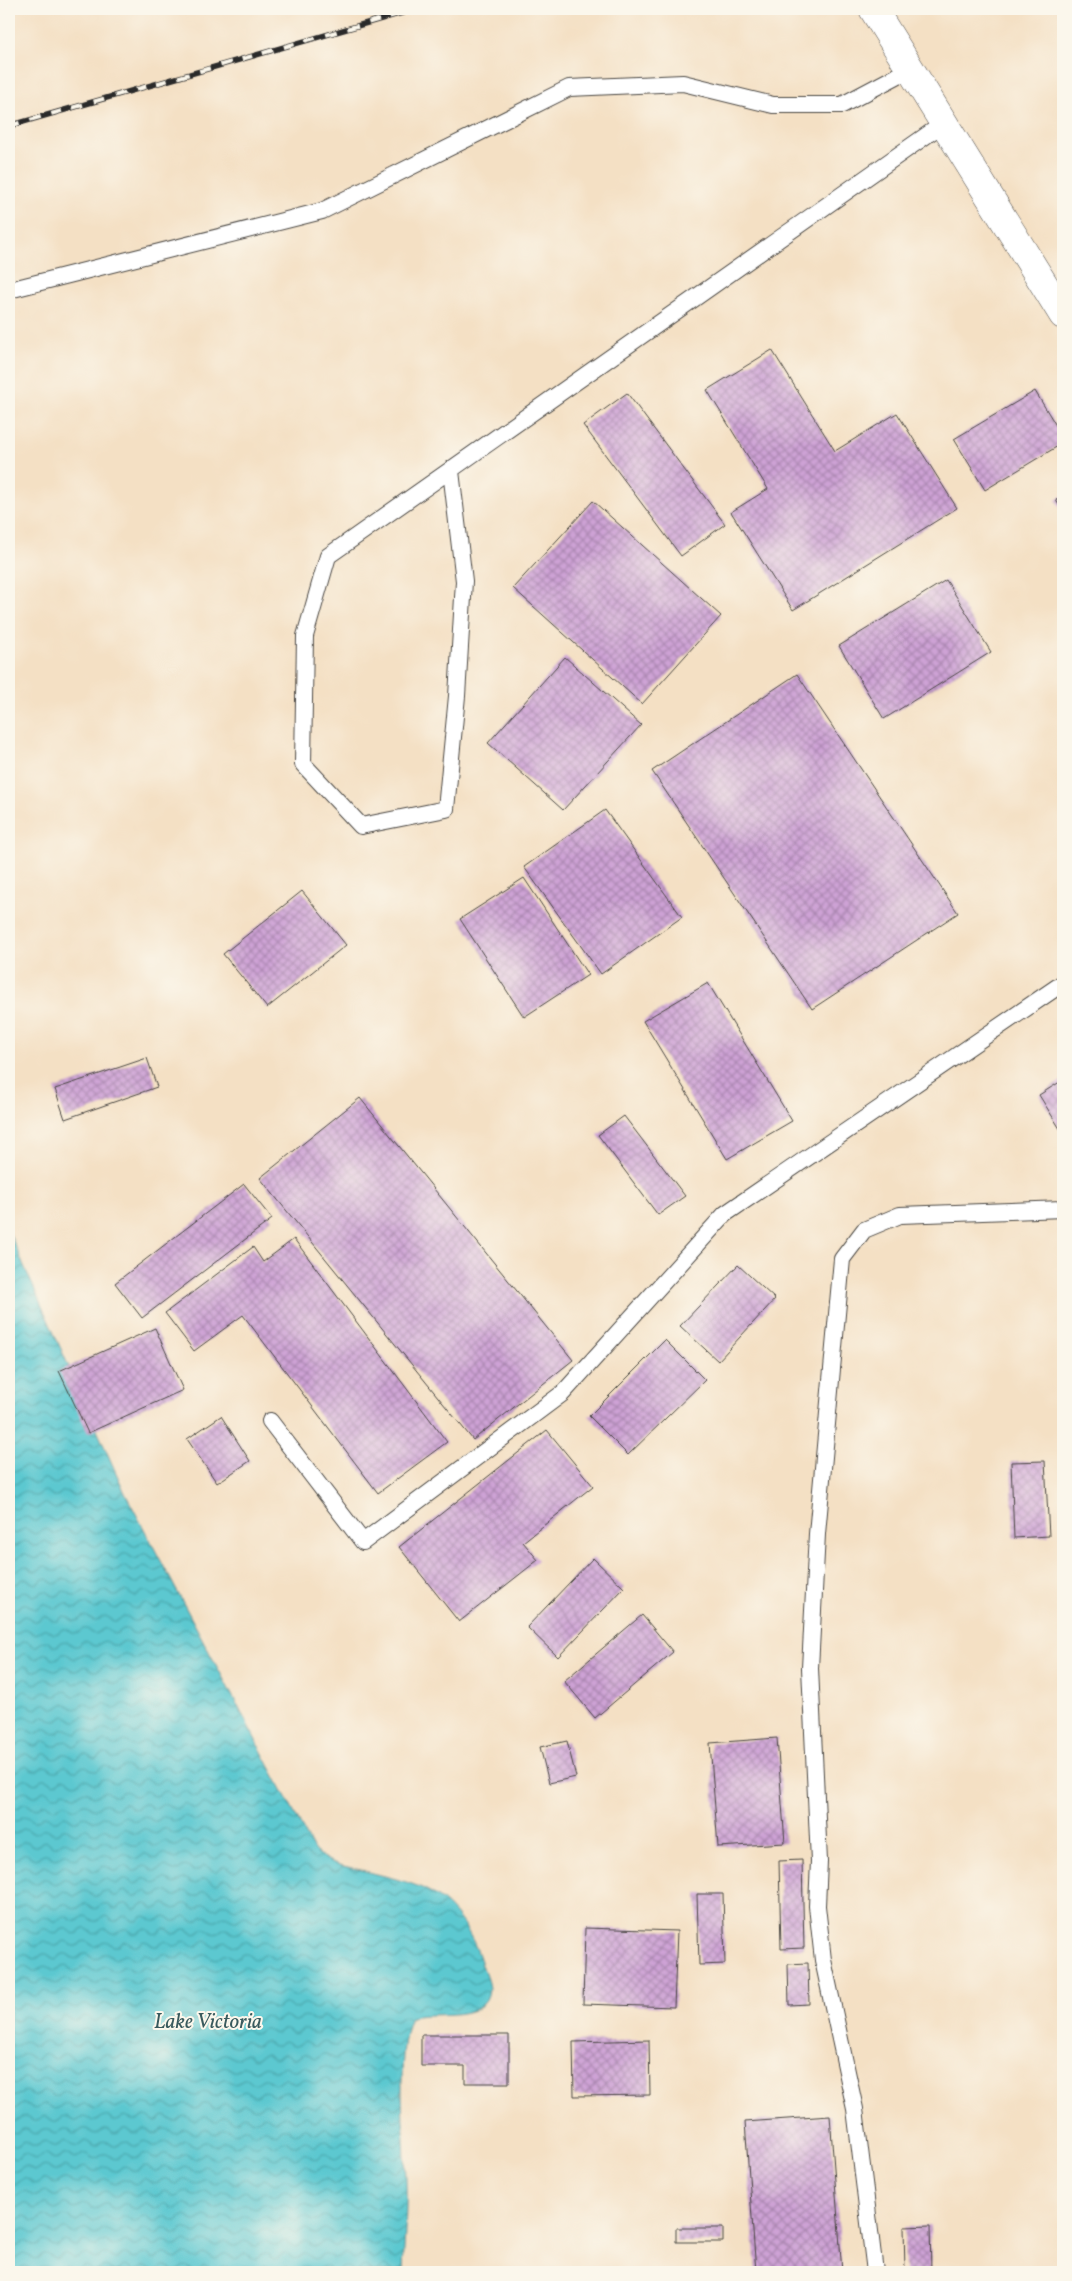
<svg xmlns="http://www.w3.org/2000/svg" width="1072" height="2281" font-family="Vollkorn,serif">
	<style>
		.water { fill: url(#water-waves); stroke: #437a7e }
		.building { fill: url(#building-cross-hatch) }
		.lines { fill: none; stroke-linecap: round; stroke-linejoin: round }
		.service-casing { stroke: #494642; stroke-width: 18 }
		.minor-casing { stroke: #494642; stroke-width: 29 }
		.service { stroke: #fff; stroke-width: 16 }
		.minor { stroke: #fff; stroke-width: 28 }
		.rail-casing { stroke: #2b2b2b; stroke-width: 5.5 }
		.rail { stroke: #fbf7ec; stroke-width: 4; stroke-dasharray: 11; stroke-linecap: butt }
		.labels { text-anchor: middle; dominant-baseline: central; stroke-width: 4; stroke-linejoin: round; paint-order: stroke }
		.water-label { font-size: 21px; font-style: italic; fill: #395a5d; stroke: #fbf7ec }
	</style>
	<defs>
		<pattern id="water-waves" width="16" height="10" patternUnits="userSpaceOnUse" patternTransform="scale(1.25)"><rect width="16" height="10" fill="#5bc8d0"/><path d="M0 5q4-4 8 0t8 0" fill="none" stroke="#4ba3a9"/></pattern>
		<pattern id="building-cross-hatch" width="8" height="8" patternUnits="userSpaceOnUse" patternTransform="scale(1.25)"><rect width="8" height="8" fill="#cea2d5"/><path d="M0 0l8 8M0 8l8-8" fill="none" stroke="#a784ad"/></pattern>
	</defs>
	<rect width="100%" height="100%" fill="#fbf7ec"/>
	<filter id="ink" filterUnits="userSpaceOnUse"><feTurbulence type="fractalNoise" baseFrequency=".02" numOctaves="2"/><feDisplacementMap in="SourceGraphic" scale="10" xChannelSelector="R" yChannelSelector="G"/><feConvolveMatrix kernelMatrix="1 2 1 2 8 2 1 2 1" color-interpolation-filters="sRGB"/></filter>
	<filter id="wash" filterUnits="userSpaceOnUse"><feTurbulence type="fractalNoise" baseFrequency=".0096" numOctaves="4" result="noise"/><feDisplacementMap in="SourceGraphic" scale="20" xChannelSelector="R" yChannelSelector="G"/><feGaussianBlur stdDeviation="1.12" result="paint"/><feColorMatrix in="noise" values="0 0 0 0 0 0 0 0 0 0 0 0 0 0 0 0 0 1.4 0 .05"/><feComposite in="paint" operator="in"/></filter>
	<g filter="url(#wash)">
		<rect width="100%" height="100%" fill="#f4e0c4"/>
		<path class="water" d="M9,1232L125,1493L314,1850C329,1865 345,1866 365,1871C387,1877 410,1881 430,1892C455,1906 475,1938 482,1965C484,1972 489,1982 489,1990C487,2023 435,2011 411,2017C395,2053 405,2138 406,2180C407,2211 404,2242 403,2272H9Z"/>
		<g id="blocks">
			<path class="building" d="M772,350L835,451L897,413L957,508L793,610L731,512L768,489L707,390Z
				M1035,391L1063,437V443L985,490L954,439Z
				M627,393L725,524L681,556L583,425Z
				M1063,495V512L1056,500Z
				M593,501L721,616L642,704L513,588Z
				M946,580L991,652L884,719L839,646Z
				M565,657L641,725L563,810L488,743Z
				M797,674L958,913L812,1009L652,771Z
				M605,810L682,917L601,974L524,867Z
				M524,878L588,975L524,1017L460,919Z
				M302,891L346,945L267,1008L223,954Z
				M708,983L792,1121L727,1159L643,1021Z
				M147,1058L157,1087L65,1119L55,1089Z
				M1063,1080V1131L1062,1132L1039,1095Z
				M360,1098L573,1360L473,1440L260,1178Z
				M624,1116L685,1196L658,1215L598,1135Z
				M244,1184L272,1219L142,1318L115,1283Z
				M294,1239L447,1442L378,1493L243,1315L194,1351L165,1313L253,1247L263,1262Z
				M738,1265L775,1299L718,1361L680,1326Z
				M155,1328L183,1390L88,1433L59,1371Z
				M665,1340L705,1380L628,1455L589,1416Z
				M221,1416L250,1461L217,1483L187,1439Z
				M547,1430L593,1486L523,1542L538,1560L459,1622L399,1547Z
				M1045,1461L1049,1536L1014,1538L1011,1462Z
				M593,1558L624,1588L558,1657L527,1627Z
				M642,1615L673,1652L595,1718L564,1681Z
				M777,1738L785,1843L718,1847L710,1743Z
				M567,1741L576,1777L549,1783L540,1747Z
				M802,1860L804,1948L781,1949L779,1861Z
				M697,1894H723L725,1964L699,1965Z
				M585,1928L677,1931L674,2007L583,2004Z
				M808,1963L809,2004L789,2005L788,1964Z
				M421,2035H509V2083H465V2066H421Z
				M649,2040L650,2095L574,2096L573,2042Z
				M830,2116L842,2272H756L745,2122Z
				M930,2226L931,2272H905L904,2227Z
				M676,2228H723V2242H676Z"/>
		</g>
	</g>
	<g filter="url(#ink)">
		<use href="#blocks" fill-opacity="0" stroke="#494642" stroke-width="1"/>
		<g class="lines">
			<defs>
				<path id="service" d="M9,290L322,211L569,88L683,83L773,105H842L910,69
					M451,471L464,581L457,696L446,809L361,826L303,764L305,636L328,556L944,123
					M270,1421L363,1542L563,1393L725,1214L1063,983
					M875,2272L855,2109L823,1960L817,1906L819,1861L810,1668L817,1534L842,1259L864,1230L900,1215L1063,1209"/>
				<path id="minor" d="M873,9L1063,315"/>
			</defs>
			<use href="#service" class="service-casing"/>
			<use href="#minor" class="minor-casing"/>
			<use href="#service" class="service"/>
			<use href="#minor" class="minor"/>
			<defs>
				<path id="rail" d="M9,126L416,9"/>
			</defs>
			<use href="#rail" class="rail-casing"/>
			<use href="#rail" class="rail"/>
		</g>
	</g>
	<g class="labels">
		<g class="water-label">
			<text x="208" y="2022">Lake Victoria</text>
		</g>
	</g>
	<rect width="1072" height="2281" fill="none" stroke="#fbf7ec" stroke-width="30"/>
</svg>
